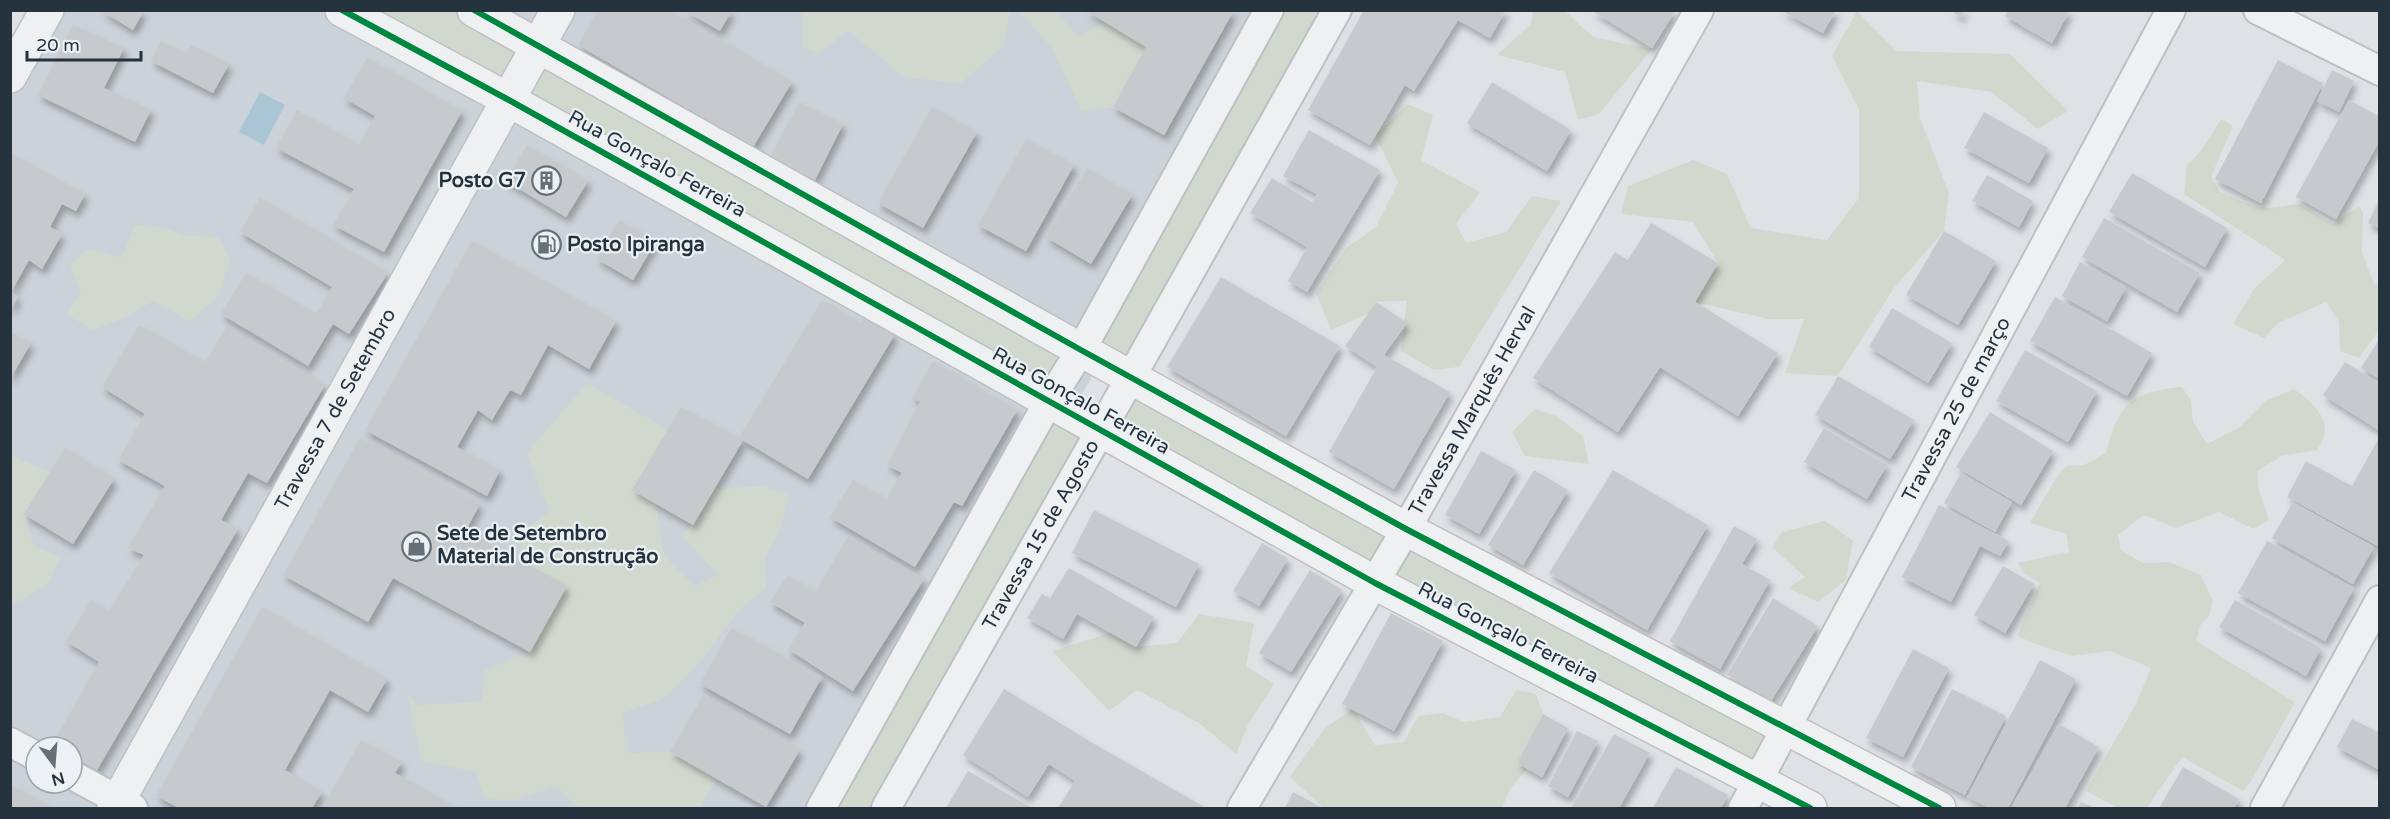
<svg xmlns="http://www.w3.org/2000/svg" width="2390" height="819" font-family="'Varela Round',sans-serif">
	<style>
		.built { fill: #ccd2d9; fill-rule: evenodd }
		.green { fill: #d1d9cf; fill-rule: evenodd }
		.water { fill: #aac5d3 }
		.building { fill: #c7cacd; filter: url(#shadow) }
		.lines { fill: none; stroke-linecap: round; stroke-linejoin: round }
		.minor-casing { stroke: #bdc0c3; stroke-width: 32 }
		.tertiary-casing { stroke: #bdc0c3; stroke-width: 36 }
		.minor { stroke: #eef0f2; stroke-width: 28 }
		.tertiary { stroke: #eef0f2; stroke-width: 33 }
		.cycleway-casing { stroke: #ecf1f5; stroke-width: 10 }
		.cycleway { stroke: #00873e; stroke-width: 6 }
		.labels { text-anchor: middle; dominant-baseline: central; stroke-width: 4.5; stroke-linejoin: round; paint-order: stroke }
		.street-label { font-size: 20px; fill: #25333f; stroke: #ecf1f5 }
		.poi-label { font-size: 20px; font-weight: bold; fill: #25333f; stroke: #ecf1f5; text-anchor: start }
	</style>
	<defs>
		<filter id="shadow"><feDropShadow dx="3.5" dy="6" stdDeviation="3" flood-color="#0004"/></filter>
	</defs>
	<rect width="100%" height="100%" fill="#dfe2e5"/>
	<path class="built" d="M47,11H1298L849,808H11L10,77ZM36,747H72V783H36Z"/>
	<path class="green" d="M342,11H474L1081,350L1269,11H1337L1132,377L1785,727L1758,780L1101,431L886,808H821L1049,401ZM1081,351L1131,377L1101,430L1050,401Z
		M803,11V10L1010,11L1003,46L961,83L902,77L887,62L848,31L819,53L803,47Z
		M1019,11H1056L1077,36L1106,23L1146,47L1113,107L1082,111L1052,48Z
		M1533,11H1565L1593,37L1652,49L1599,114L1578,120L1565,72L1497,55L1531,24Z
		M1857,11L1896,51L2010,54L2068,111L2038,129L1991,92L1917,81L1920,118L1949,193L1944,231L1894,288L1838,376L1785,373L1804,319H1768L1695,302L1718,263L1693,222L1621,214L1628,186L1693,160L1727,174L1751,228L1827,240L1859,198V110L1832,56Z
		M1408,104L1433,115L1421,160L1480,192L1456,224L1466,243L1506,232L1532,196L1561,201L1459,367L1434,370L1401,351L1407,301L1376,302L1367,314L1331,330L1316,293L1346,248L1376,227L1398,183L1375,135Z
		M2221,119L2233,126L2211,177L2220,192L2254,206L2270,208L2299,204L2333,224L2359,206L2363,213L2362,252L2374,284H2379V330L2359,358L2340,351L2339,322L2326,302L2278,323L2264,338L2233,324L2254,289L2285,260L2184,194L2187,165L2201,151Z
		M136,225L164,228L186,236L218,237L230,259L219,296L190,321L153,301L126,317L93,330L66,314L81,292L70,265L89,248L121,258Z
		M587,383L668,430L656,504L663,554L694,586L718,574L683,537L714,489L762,486L789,494L780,530L765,557L766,588L738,611L701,661L665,698L623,713L624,732L629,753L670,752L717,779L699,808H579L556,786L514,800L485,799L476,772L422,761L407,692L417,705L482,702L485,670L530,652L567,586L524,562L521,533L549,511L527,453Z
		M2182,387L2191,400L2193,422L2207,444L2240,427L2265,401L2294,389C2307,398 2326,413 2325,431C2325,437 2320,444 2318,450L2282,456L2257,471L2259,490L2269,520L2253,529L2219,512L2176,528L2144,515L2118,535L2121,550L2143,563L2169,562L2201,575L2213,601L2209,616L2201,624L2196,641L2295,702L2250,783L2243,791L2182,757L2147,808H2118L2086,791L2136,704L2151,668L2110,651L2073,656L2038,645L2017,636L2040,583L2024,573L2017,563L2069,552L2066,534L2030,523L2056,478L2066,466L2084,465L2106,453C2119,403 2131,392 2182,387Z
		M1535,409L1556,416L1583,436L1589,464L1525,456L1512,432Z
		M10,455L50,472L24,514L34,546L60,557L48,584L20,601L11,602Z
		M1825,521L1853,541L1846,580L1818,602L1788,588L1805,577L1772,547L1782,532Z
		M1199,614L1254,623L1246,666L1274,684L1248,725L1236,754L1199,723L1137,690L1109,711L1052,651L1110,633L1136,647L1177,643Z
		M1516,690L1536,694L1543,714L1517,763L1527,769L1510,789L1502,808H1324L1290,777L1325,728L1353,709L1375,745L1404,742L1418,716L1443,713L1464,722L1500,717Z"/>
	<path class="water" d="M260,92L285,105L264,145L239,132Z"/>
	<path class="building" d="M100,10H144L133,30Z
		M598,10H670L792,82L753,147L578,45Z
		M684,10H732L720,31Z
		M1085,10H1234L1164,135L1113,107L1146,47Z
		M1364,10H1506L1490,38L1458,20L1414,91L1405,85L1370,145L1308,110Z
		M1591,10H1676L1652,48Z
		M1780,10H1836L1823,33Z
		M1950,10H1965L1961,17Z
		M2008,10H2070L2052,43L2005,16Z
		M73,25L124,48L104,88L151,110L135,142L38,95Z
		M161,41L186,54L191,45L229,64L213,93L151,61Z
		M367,58L462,111L384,252L333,225L354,189L276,148L297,110L359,145L375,116L344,98Z
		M2278,60L2323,83L2261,203L2215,179Z
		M2332,70L2354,81L2339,112L2317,101Z
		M1492,82L1571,130L1547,171L1467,123Z
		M2349,100L2380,117V140L2336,219L2296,197Z
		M799,102L843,124L815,180L770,158Z
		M932,107L977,132L923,228L878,203Z
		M1984,112L2048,148L2029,183L1964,148Z
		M1309,130L1380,170L1307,292L1288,281L1307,247L1250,213L1272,178L1312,202L1317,194L1283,176Z
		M1026,139L1074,165L1026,251L978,225Z
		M527,145L588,181L566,217L506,181Z
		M10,153L85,194L76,211L62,204L50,227L62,234L42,269L29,260L11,292L18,297L10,311Z
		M1087,168L1132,195L1091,264L1046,237Z
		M2132,173L2227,228L2205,267L2109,212Z
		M1987,175L2033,201L2019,227L1972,201Z
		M260,198L388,273L349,334L333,324L308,366L221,314L246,273L316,314L332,287L240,232Z
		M2380,198V228L2368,223Z
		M2104,218L2200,273L2177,312L2082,257Z
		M619,220L656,241L633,280L597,259Z
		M1651,223L1718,263L1695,302L1778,353L1738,416L1660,367L1618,432L1533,378L1615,252L1628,260Z
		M1944,231L1996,261L1958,325L1906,295Z
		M472,241L616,321L589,369L548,345L521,395L510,390L492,420L478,410L457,447L500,470L487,496L365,430Z
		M2080,262L2126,287L2107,321L2062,296Z
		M1221,277L1340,346L1286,436L1167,367Z
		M2055,297L2152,353L2127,396L2030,341Z
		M822,300L861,323L864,316L895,334L808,479L739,438Z
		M1376,302L1407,323L1384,355L1450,392L1394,489L1329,452L1377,367L1345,346Z
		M1892,308L1952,343L1928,383L1869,347Z
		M139,325L205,362L227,326L325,385L267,483L248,473L221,520L238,529L97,770L72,756V747L52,745L99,662L66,641L91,600L109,611L144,555L128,548L165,486L118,460L145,414L102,387Z
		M10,332L31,343L10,379Z
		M2380,338V379L2361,368Z
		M2025,350L2097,391L2068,442L1996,401Z
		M933,361L1017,410L962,506L954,502L915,567L830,517L853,480L886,499L902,473L887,465L920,402L912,398Z
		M2345,362L2380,384V431L2323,395Z
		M1838,376L1914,420L1890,459L1815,415Z
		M681,407L739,438L742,442L693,525L632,490Z
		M1990,412L2053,451L2021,505L1956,467Z
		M1824,428L1887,465L1867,499L1804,462Z
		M2380,436V547L2287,497L2306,461L2352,486Z
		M360,438L480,504L466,530L567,586L530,652L393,578L368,622L283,575Z
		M65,448L114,479L73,544L24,514Z
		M1481,451L1516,470L1479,534L1445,515Z
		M1534,470L1568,490L1523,565L1488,545Z
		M1613,470L1708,525L1647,630L1549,573Z
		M1961,473L2012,502L1995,532L1944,503Z
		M2293,502L2374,547L2353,584L2272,538Z
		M1939,505L2009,541L2000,556L1980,546L1951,602L1902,577Z
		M1094,510L1199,564L1176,607L1072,553Z
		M1734,526L1757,539L1742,564L1770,580L1720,669L1670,641Z
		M848,536L924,579L853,691L788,649L805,623L770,602L788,575L815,593Z
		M2267,541L2354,588L2325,641L2238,593Z
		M1262,543L1288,559L1259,606L1233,591Z
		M2003,566L2034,584L2005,633L1974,615Z
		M1069,568L1154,617L1136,647L1077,614L1063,639L1027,618L1042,594L1050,598Z
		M1310,570L1342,590L1291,672L1259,653Z
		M1773,598L1818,626L1771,701L1727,675Z
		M2235,600L2321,648L2306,676L2219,627Z
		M262,607L387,679L368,712L330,690L285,770L322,792L312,808H179L156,796Z
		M1391,613L1443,641L1394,731L1342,704Z
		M731,628L822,677L790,734L700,684Z
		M1913,649L1949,668L1903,757L1866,738Z
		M2040,660L2076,679L2008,808H1989L1967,797Z
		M1004,689L1096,745L1206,808H1058L1075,781L1049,764L1028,797L963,755Z
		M1952,689L2006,716L1965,795L1911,767Z
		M704,694L800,750L766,807L670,752Z
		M1543,714L1568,728L1542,777L1517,763Z
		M2352,719L2380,733V770L2337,747Z
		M2059,724L2099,747L2065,808H2011Z
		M1577,731L1598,741L1568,797L1548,786Z
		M1614,734L1650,753L1619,808H1571Z
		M361,740L402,762L395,773L457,808H322Z
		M1676,767L1728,795L1721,808H1653Z
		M2183,767L2239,799L2234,808H2159Z
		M968,771L1032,808H946Z
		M10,785L54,808H10Z
		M1293,792L1319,806L1324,808H1285Z
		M2081,802L2095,808H2078Z"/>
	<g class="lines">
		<defs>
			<g id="minor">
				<path d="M2258,10L2380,71"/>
				<path d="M10,742L36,756"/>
				<path d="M72,775L133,808"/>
				<path d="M821,808L1049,401L1081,350L1269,10"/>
				<path id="s1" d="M886,808L1131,377L1337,10"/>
				<path id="s2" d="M1242,808L1406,529L1699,10"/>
				<path id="s3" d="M1743,808L2171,10"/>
				<path d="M2265,808L2380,600"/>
			</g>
			<g id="tertiary">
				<path d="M342,10L507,99L1375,583L1810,808"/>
				<path d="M474,10L1081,350L1406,529L1939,808"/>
				<path d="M10,76L47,10"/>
				<path id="s4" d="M114,808L558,10"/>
			</g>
		</defs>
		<use href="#minor" class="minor-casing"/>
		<use href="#tertiary" class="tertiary-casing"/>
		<use href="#minor" class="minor"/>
		<use href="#tertiary" class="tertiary"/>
		<defs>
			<path id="cycleway" d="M342,10L507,99L1375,583L1810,808
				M474,10L1081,350L1406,529L1939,808"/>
		</defs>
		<use href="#cycleway" class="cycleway-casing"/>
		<use href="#cycleway" class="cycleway"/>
	</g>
	<defs>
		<symbol id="building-ring" viewBox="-11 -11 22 22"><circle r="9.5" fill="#ecf1f5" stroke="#667079" stroke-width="1.5"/><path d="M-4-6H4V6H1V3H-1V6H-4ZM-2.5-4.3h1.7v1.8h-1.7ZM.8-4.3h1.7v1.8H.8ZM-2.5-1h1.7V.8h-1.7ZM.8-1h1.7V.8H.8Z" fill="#667079"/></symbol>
		<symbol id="fuel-ring" viewBox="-11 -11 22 22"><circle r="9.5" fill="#ecf1f5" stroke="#667079" stroke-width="1.5"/><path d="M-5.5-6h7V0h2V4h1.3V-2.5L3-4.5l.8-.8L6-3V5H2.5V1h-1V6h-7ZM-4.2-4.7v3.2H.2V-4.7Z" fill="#667079"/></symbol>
		<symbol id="shop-ring" viewBox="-11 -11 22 22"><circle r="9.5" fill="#ecf1f5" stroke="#667079" stroke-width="1.5"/><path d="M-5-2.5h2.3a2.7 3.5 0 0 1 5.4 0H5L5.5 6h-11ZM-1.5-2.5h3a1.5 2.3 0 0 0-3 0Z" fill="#667079"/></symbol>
	</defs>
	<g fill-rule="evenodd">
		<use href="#building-ring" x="530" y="164" width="33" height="33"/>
		<use href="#fuel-ring" x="530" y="228" width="33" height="33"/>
		<use href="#shop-ring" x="400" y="530" width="33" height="33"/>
	</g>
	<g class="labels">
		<g class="street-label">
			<text transform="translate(657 164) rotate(29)">Rua Gonçalo Ferreira</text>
			<text transform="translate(1081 401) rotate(29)">Rua Gonçalo Ferreira</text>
			<text stroke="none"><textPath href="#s4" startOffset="456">Travessa 7 de Setembro</textPath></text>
			<text stroke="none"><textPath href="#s3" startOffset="452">Travessa 25 de março</textPath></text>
			<text stroke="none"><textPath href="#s2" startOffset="459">Travessa Marquês Herval</textPath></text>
			<text stroke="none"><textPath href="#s1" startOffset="314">Travessa 15 de Agosto</textPath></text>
			<text transform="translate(1508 633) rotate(27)">Rua Gonçalo Ferreira</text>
		</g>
		<g class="poi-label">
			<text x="526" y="181" text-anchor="end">Posto G7</text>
			<text x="567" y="245">Posto Ipiranga</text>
			<text x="437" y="534">Sete de Setembro<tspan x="437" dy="23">Material de Construção</tspan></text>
		</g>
	</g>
	<rect width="2390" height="819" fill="none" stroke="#25333f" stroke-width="24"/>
	<g transform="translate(54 765) rotate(164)"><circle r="28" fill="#ecf1f5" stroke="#9ca5ac" stroke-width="1.5"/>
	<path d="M0-4.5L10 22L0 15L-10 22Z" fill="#667079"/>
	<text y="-9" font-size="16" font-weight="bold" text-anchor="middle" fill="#25333f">N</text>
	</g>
	<path d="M27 51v9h114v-9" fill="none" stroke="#25333f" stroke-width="3"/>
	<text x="36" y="51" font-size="18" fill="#25333f" stroke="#ecf1f5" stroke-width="4.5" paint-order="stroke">20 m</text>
</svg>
